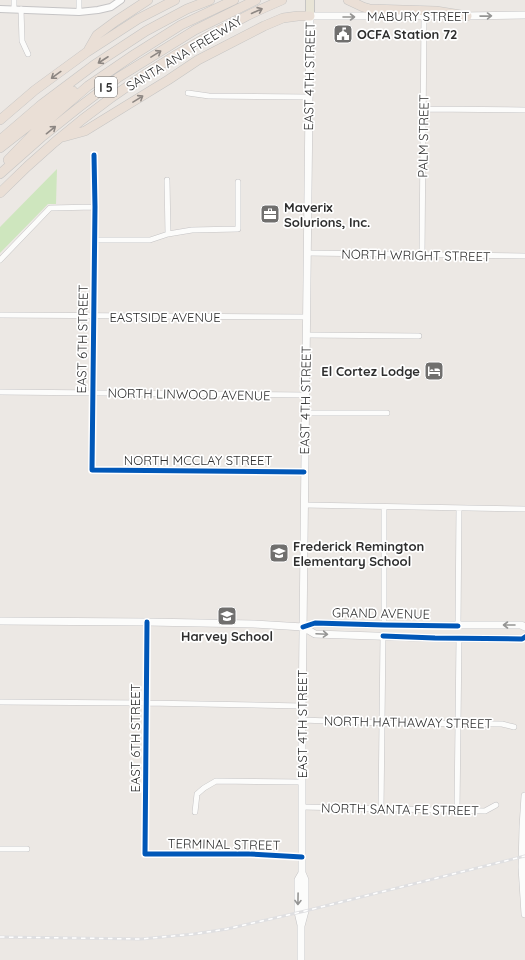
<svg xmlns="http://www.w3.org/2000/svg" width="525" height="960" font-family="Quicksand,sans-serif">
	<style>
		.green { fill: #cee6be }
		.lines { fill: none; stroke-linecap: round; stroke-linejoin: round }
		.minor-casing { stroke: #c5c4c5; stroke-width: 6 }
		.tertiary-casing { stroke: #c5c4c5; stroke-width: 8 }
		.secondary-casing { stroke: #c5c4c5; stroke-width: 8 }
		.primary-casing { stroke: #c6c5c4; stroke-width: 10 }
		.motorway-casing { stroke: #c6c5c4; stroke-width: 10 }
		.minor { stroke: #fcfcfb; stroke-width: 5 }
		.tertiary { stroke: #fcfcfb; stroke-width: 6 }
		.secondary { stroke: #fcfcfb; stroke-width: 7 }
		.primary { stroke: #e8e4d6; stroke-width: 8 }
		.motorway { stroke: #eadfd6; stroke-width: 9 }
		.rail-casing { stroke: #dfdfe1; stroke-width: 3 }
		.rail { stroke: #fff; stroke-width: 1.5; stroke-dasharray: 4.5; stroke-linecap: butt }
		.cycleway-casing { stroke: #fff; stroke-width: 8 }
		.cycleway { stroke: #0057b8; stroke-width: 5 }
		.oneway { stroke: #8c8682 }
		.oneway2 { stroke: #959594 }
		.labels { text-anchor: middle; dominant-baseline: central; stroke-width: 3.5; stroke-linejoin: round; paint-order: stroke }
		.shield { fill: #fff; stroke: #6d6d6d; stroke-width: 1 }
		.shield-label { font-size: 12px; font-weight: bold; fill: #2e2e2e }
		.street-label { font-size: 13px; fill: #2e2e2e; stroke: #fff }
		.poi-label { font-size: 13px; font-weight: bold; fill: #2e2e2e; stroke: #fff; text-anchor: start }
	</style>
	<rect width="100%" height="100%" fill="#ece8e4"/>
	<path class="green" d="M57,169L56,204H48L0,253V227Z"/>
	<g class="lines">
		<defs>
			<path id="minor" d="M14,9V0
				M21,9L22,41L28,54
				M79,12V0
				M188,93L209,96L309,97
				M424,109L525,110
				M94,155L95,207L92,470L304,472
				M167,180L168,234
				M95,240H150L168,234L192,230L238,229V182
				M307,253L525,256
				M422,255L424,17
				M0,260L50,208L95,207
				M0,315L307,317
				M306,335L419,336
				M0,392L306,395
				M305,413H387
				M304,505L525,509
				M147,622L145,854H250L302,857
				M384,625V507
				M458,626L459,508
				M0,702L146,703L302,706
				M302,720L382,723L502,724L514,727
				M302,807L485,811L496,805
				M381,809L383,636
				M457,811L459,638
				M195,812L197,794L204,788L216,781L302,782
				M0,849H27"/>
			<path id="tertiary" d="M0,9L79,12L98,10L111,7L121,0"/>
			<path id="secondary" d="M463,16L525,15
				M0,621L147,622L254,624L303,627L315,623L384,625H521L525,627
				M303,627L315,634L435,638L522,639L525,637
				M525,796L523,827L522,867L525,914
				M301,925L298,912V880L302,873
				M301,960V926L305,911V880L302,873V720L310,16H451"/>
			<path id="primary" d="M310,0V16"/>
			<path id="motorway" d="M348,0L363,7L370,9L436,11L467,16
				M89,49L97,35L116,21L148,0
				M0,120L35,90L87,52L138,19L175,0
				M63,137L85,131L168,80L198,60L264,26L283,18L298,16H310
				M0,140L42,104L94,65L146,31L187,9L210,0
				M0,148L73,91
				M8,160L38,129L88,86L135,54L181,25L234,0
				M0,174L43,136L78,108L119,77L195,30L256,0
				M0,193C70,122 152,64 241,19C254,12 268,6 282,0"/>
		</defs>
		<use href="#minor" class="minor-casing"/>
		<use href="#tertiary" class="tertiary-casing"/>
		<use href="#secondary" class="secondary-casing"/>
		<use href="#primary" class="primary-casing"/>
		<use href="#motorway" class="motorway-casing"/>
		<use href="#minor" class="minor"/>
		<use href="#tertiary" class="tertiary"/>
		<use href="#secondary" class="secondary"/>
		<use href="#primary" class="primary"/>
		<use href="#motorway" class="motorway"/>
		<defs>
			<path id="rail" d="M0,937L141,939L194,934L227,929L305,911L525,856"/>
		</defs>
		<use href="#rail" class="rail-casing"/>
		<use href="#rail" class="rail"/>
		<defs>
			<path id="cycleway" d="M94,155L95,207L92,470L304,472
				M147,622L145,854H250L302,857
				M303,627L315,623L384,625L458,626
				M383,636L435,638L522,639L525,637"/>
		</defs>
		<use href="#cycleway" class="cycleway-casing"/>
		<use href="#cycleway" class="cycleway"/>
	</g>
	<defs><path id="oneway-shaft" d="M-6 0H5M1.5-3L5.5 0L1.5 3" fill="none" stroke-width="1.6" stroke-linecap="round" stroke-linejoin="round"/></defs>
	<g class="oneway">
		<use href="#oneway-shaft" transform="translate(257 11) rotate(-24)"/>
		<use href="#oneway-shaft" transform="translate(156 54) rotate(-32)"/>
		<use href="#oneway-shaft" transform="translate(103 60) rotate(147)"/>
		<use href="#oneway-shaft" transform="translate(56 75) rotate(144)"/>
		<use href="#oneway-shaft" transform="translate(138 99) rotate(-32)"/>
		<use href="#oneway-shaft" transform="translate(51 130) rotate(-39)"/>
	</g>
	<g class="oneway2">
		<use href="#oneway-shaft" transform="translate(486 16) rotate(-1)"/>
		<use href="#oneway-shaft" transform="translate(349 17)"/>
		<use href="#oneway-shaft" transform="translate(509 625) rotate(180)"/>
		<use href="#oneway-shaft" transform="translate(322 634) rotate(3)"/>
		<use href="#oneway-shaft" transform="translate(298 899) rotate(91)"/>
	</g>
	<defs>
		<symbol id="civic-square" viewBox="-11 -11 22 22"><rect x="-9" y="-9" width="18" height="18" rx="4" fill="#706f6e" stroke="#fff"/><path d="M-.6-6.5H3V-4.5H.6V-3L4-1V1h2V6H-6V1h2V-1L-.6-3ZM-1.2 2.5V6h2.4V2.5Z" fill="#fff"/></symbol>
		<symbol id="office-square" viewBox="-11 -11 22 22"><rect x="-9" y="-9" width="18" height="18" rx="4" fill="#706f6e" stroke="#fff"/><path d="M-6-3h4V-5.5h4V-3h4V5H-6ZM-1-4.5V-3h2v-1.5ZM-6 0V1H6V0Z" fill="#fff"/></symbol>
		<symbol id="hotel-square" viewBox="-11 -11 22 22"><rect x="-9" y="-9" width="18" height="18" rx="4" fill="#706f6e" stroke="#fff"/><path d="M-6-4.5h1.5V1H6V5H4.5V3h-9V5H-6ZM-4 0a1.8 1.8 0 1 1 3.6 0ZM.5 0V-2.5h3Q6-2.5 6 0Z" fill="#fff"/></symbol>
		<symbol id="school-square" viewBox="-11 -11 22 22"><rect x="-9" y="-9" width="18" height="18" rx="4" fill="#706f6e" stroke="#fff"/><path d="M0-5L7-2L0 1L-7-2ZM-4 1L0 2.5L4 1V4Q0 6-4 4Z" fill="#fff"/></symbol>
	</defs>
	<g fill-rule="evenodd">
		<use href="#civic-square" x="332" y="23" width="22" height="22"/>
		<use href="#office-square" x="259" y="203" width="22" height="22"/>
		<use href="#hotel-square" x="423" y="360" width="22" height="22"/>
		<use href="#school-square" x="268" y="542" width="22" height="22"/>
		<use href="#school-square" x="216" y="605" width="22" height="22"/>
	</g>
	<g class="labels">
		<rect class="shield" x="95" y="77" width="22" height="20" rx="3"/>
		<g class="shield-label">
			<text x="106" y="87">I 5</text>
		</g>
		<g class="street-label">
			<text x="418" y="16">MABURY STREET</text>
			<text transform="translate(184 53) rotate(-31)">SANTA ANA FREEWAY</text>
			<text transform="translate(309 76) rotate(-89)">EAST 4TH STREET</text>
			<text transform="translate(423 136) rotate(-89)">PALM STREET</text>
			<text transform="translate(416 255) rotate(1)">NORTH WRIGHT STREET</text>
			<text x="165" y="317">EASTSIDE AVENUE</text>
			<text transform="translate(82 339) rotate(-89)">EAST 6TH STREET</text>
			<text transform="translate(189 394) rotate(1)">NORTH LINWOOD AVENUE</text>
			<text transform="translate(305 400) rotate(-89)">EAST 4TH STREET</text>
			<text x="198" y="460">NORTH MCCLAY STREET</text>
			<text transform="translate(381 613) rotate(1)">GRAND AVENUE</text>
			<text transform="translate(408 722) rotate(1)">NORTH HATHAWAY STREET</text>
			<text transform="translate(302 724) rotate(-90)">EAST 4TH STREET</text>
			<text transform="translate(135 738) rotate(-90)">EAST 6TH STREET</text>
			<text transform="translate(400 809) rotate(1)">NORTH SANTA FE STREET</text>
			<text transform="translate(224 844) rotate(1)">TERMINAL STREET</text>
		</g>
		<g class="poi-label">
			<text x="357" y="34">OCFA Station 72</text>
			<text x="284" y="207">Maverix<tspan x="284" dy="15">Solurions, Inc.</tspan></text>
			<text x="420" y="371" text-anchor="end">El Cortez Lodge</text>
			<text x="293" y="546">Frederick Remington<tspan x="293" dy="15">Elementary School</tspan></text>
			<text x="227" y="636" text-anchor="middle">Harvey School</text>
		</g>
	</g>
</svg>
